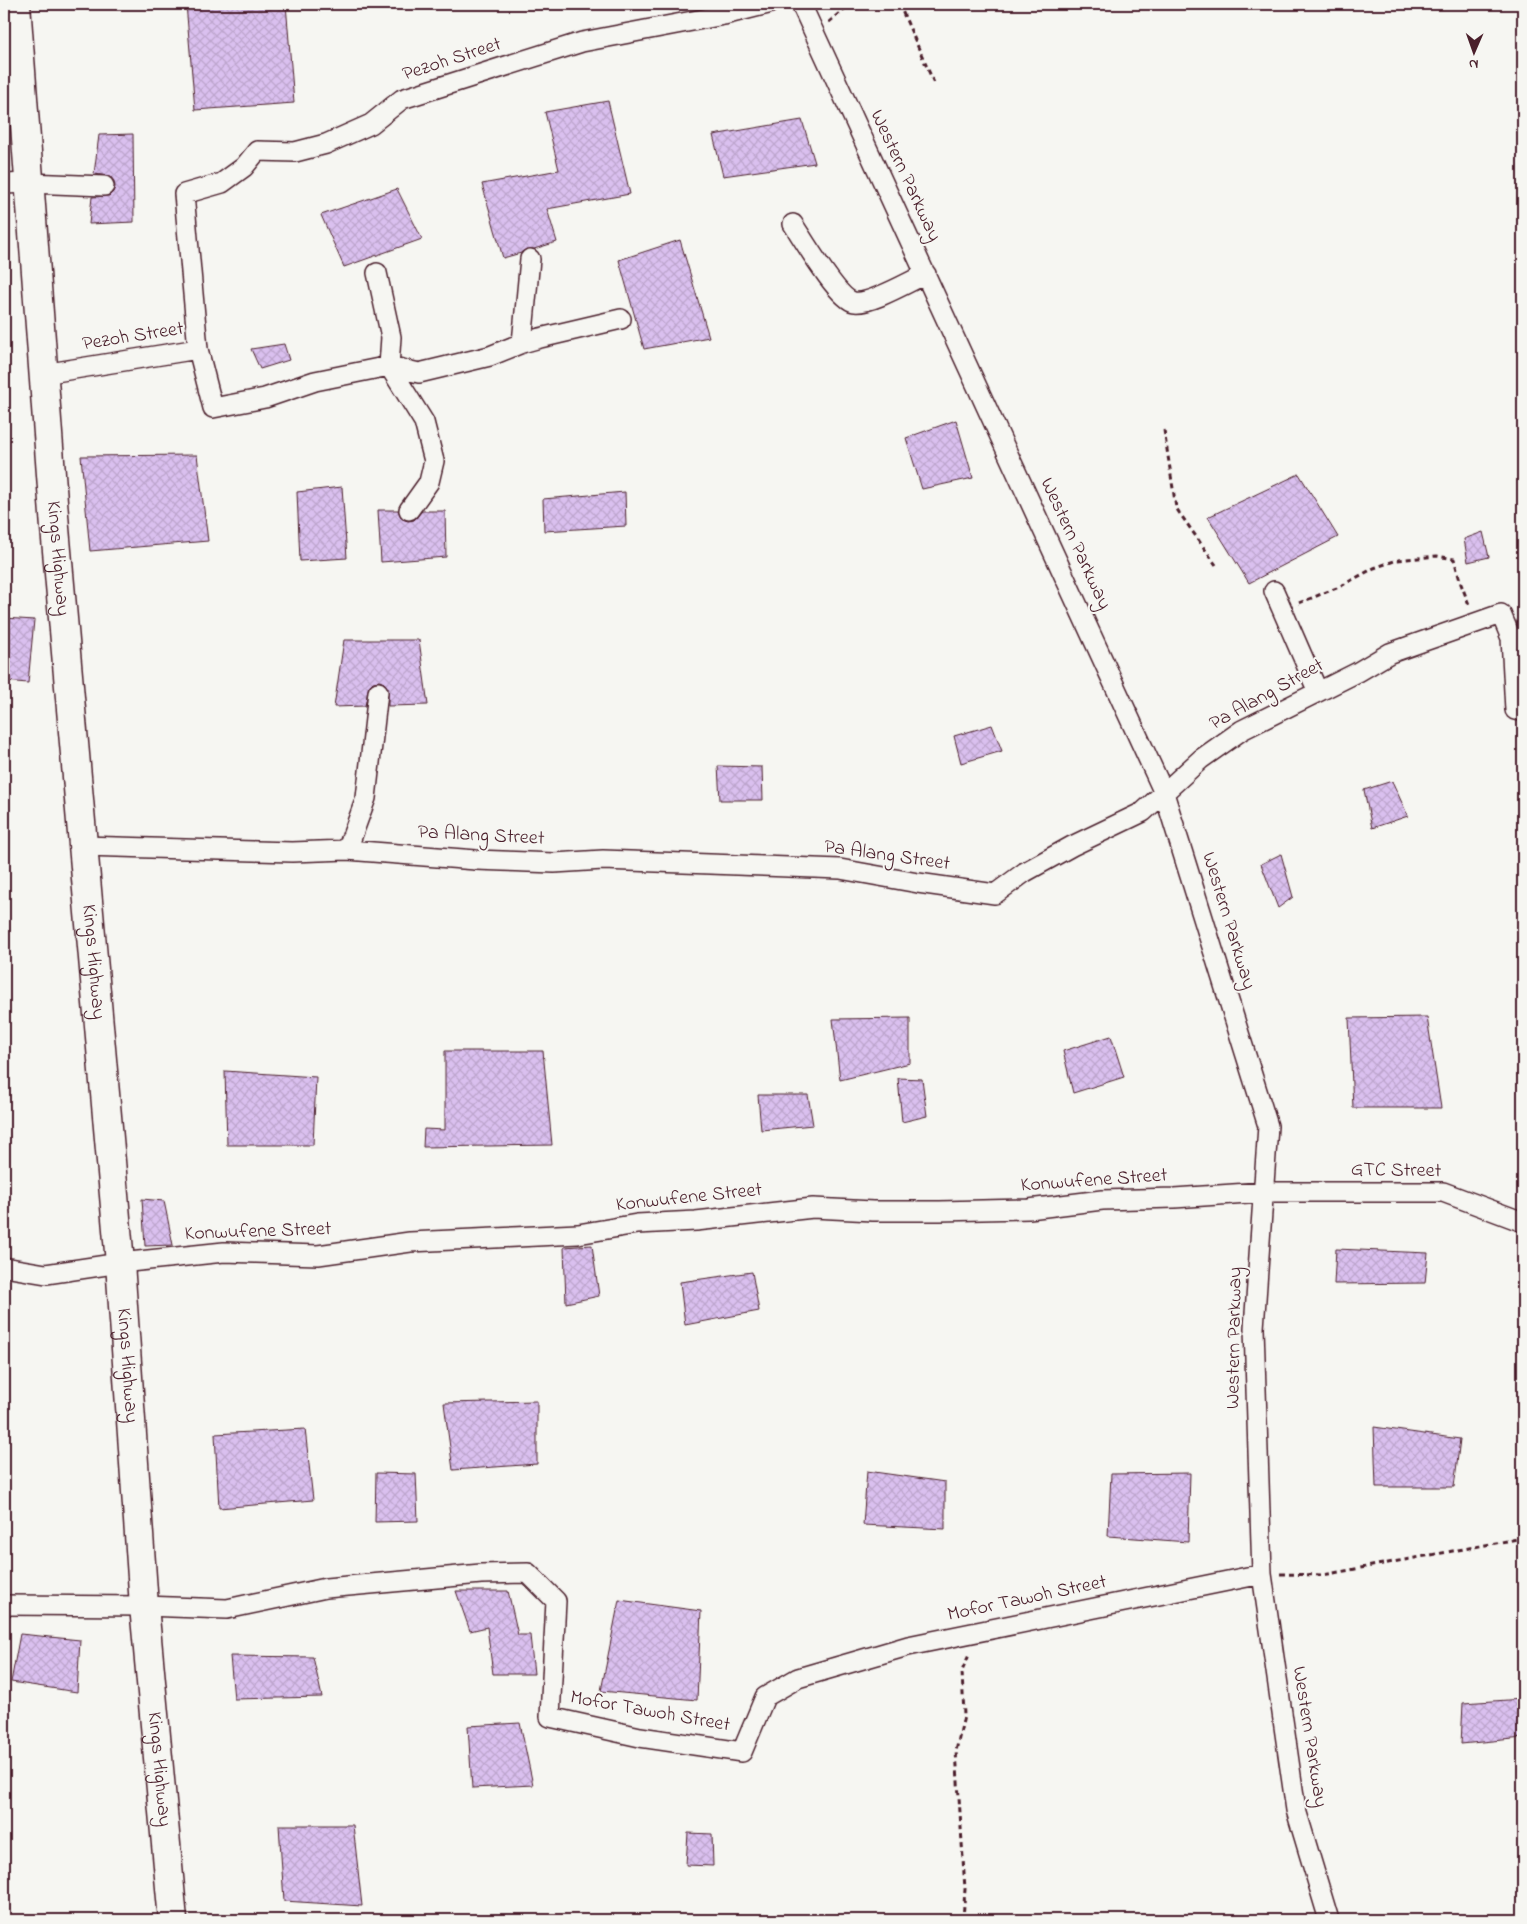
<svg xmlns="http://www.w3.org/2000/svg" width="1527" height="1924" font-family="'Indie Flower',sans-serif">
	<style>
		.building { fill: url(#building-cross-hatch); stroke: #4a1f2b }
		.lines { fill: none; stroke-linecap: round; stroke-linejoin: round }
		.street-casing { stroke: #4a1f2b; stroke-width: 22 }
		.secondary-casing { stroke: #4a1f2b; stroke-width: 31 }
		.path { stroke: #4a1f2b; stroke-width: 3; stroke-dasharray: 5 4; stroke-linecap: butt }
		.street { stroke: #f6f6f2; stroke-width: 19 }
		.secondary { stroke: #f6f6f2; stroke-width: 28 }
		.labels { text-anchor: middle; dominant-baseline: central; stroke-width: 4; stroke-linejoin: round; paint-order: stroke }
		.street-label { font-size: 20px; fill: #4a1f2b; stroke: #f6f6f2 }
	</style>
	<defs>
		<pattern id="building-cross-hatch" width="8" height="8" patternUnits="userSpaceOnUse" patternTransform="scale(1.25)"><rect width="8" height="8" fill="#dac0ef"/><path d="M0 0l8 8M0 8l8-8" fill="none" stroke="#bda5cd"/></pattern>
	</defs>
	<rect width="100%" height="100%" fill="#f6f6f2"/>
	<filter id="ink" filterUnits="userSpaceOnUse"><feTurbulence type="fractalNoise" baseFrequency=".02" numOctaves="2"/><feDisplacementMap in="SourceGraphic" scale="10" xChannelSelector="R" yChannelSelector="G"/><feConvolveMatrix kernelMatrix="1 2 1 2 8 2 1 2 1" color-interpolation-filters="sRGB"/></filter>
	<g filter="url(#ink)">
		<path class="building" d="M186,4H286L294,103L195,110Z
			M608,101L630,194L547,209L557,242L534,249H526L521,253L503,258L482,184L559,170L545,112Z
			M802,120L815,163L723,176L713,135Z
			M133,134L134,222L89,224L92,197L109,196L113,192L115,187L114,181L110,176L94,174L99,135Z
			M397,189L422,239L344,267L321,215Z
			M680,240L709,337L644,349L619,260Z
			M284,344L289,360L260,369L251,349Z
			M956,420L973,478L922,489L906,438Z
			M197,455L208,541L90,551L81,456Z
			M1299,474L1338,537L1249,583L1208,517Z
			M342,487L347,558L300,561L297,492Z
			M625,492L626,526L544,531L543,499Z
			M378,510H398L402,519L408,521L414,520L422,511H445L446,557L381,562Z
			M1483,532L1489,557L1468,562L1464,539Z
			M4,618L34,620L28,683L4,681Z
			M344,640H419L428,705L388,706V688L384,683L379,681L373,682L369,686L365,706L334,707Z
			M992,725L1002,751L961,763L954,736Z
			M718,766L762,767L763,800H720Z
			M1392,781L1408,816L1372,828L1364,790Z
			M1281,854L1293,897L1278,908L1261,864Z
			M1427,1017L1441,1108H1353L1349,1018Z
			M910,1018V1063L840,1080L833,1019Z
			M1111,1036L1124,1077L1073,1093L1063,1051Z
			M445,1051H543L552,1145L423,1147L424,1129L445,1130Z
			M225,1071L316,1077L313,1145H227Z
			M898,1078L922,1079L927,1116L902,1122Z
			M758,1095H808L813,1125L761,1130Z
			M142,1199L164,1201L173,1245L145,1246Z
			M592,1245L599,1296L566,1303L564,1247Z
			M1336,1249L1428,1253L1425,1283L1334,1284Z
			M752,1272L759,1311L685,1325L680,1282Z
			M537,1401V1464L453,1470L444,1403Z
			M1374,1427L1460,1439L1454,1487H1376Z
			M305,1429L313,1500L219,1508L215,1434Z
			M867,1471L945,1482V1529L863,1525Z
			M376,1473L416,1474L418,1521L375,1522Z
			M1190,1473L1188,1542L1108,1536L1111,1474Z
			M456,1591H508L518,1635H530L534,1674H493L487,1627L470,1631Z
			M619,1600L701,1611L697,1700L601,1691Z
			M20,1634L80,1640L77,1692L11,1682Z
			M230,1656L313,1657L322,1697L234,1699Z
			M1523,1699V1738L1461,1744L1463,1703Z
			M520,1723L533,1785L472,1788L468,1726Z
			M279,1825H353L362,1906L284,1901Z
			M688,1833L712,1834L713,1866L686,1865Z"/>
		<g class="lines">
			<defs>
				<path id="street" d="M801,4L1164,793L1268,1126L1254,1328L1262,1574L1296,1810L1329,1920
					M4,184L29,183L104,186
					M793,224C803,239 838,299 854,302C870,305 910,281 926,274
					M377,273L391,337L389,366L424,422L434,461L429,482L409,510
					M522,343L530,259
					M198,349L213,408L265,398L315,381L389,366L419,373L490,356L522,343L540,338L621,319
					M43,374L198,349L184,194L222,183L244,167L257,151L295,152L326,144L371,124L402,99L582,42L724,15L768,4
					M1274,591L1318,692
					M83,846L292,852L347,850L476,860L554,863L603,860L840,869L918,883L995,894L1025,872L1072,846L1143,812L1201,759L1242,730L1358,672L1390,653L1501,614L1511,638L1515,710L1523,711
					M347,850L366,798L378,692
					M4,1267L46,1274L120,1263L224,1252L318,1255L410,1242L578,1234L637,1224L696,1221L813,1208L873,1211H940L1029,1209L1102,1200L1174,1198L1263,1192H1443L1523,1222
					M4,1605L144,1606L227,1609L326,1588L481,1574L528,1573L556,1601L550,1717L640,1737L742,1752L765,1697L798,1678L908,1646L1262,1574"/>
				<g id="secondary">
					<path id="s1" d="M16,4L55,528L120,1263L144,1606L173,1920"/>
				</g>
			</defs>
			<use href="#street" class="street-casing"/>
			<use href="#secondary" class="secondary-casing"/>
			<path class="path" d="M899,4L934,83
				M829,22L850,4
				M1164,430L1176,508L1216,565
				M1299,603L1339,587L1374,568L1397,560L1437,556L1454,559L1461,584L1470,607
				M1280,1574L1323,1575L1523,1538
				M963,1920L965,1889L956,1751L964,1716L962,1671L969,1655"/>
			<use href="#street" class="street"/>
			<use href="#secondary" class="secondary"/>
		</g>
	</g>
	<g class="labels">
		<g class="street-label">
			<text transform="translate(452 60) rotate(-18)">Pezoh Street</text>
			<text transform="translate(905 176) rotate(65)">Western Parkway</text>
			<text transform="translate(133 337) rotate(-9)">Pezoh Street</text>
			<text transform="translate(1075 544) rotate(65)">Western Parkway</text>
			<text stroke="none"><textPath href="#s1" startOffset="556">Kings Highway</textPath></text>
			<text transform="translate(1267 695) rotate(-29)">Pa Alang Street</text>
			<text transform="translate(481 836) rotate(3)">Pa Alang Street</text>
			<text transform="translate(887 856) rotate(8)">Pa Alang Street</text>
			<text transform="translate(1228 921) rotate(73)">Western Parkway</text>
			<text stroke="none"><textPath href="#s1" startOffset="961">Kings Highway</textPath></text>
			<text transform="translate(1396 1171) rotate(1)">GTC Street</text>
			<text transform="translate(1094 1181) rotate(-4)">Konwufene Street</text>
			<text transform="translate(689 1198) rotate(-6)">Konwufene Street</text>
			<text transform="translate(258 1232) rotate(-2)">Konwufene Street</text>
			<text transform="translate(1235 1338) rotate(-89)">Western Parkway</text>
			<text stroke="none"><textPath href="#s1" startOffset="1366">Kings Highway</textPath></text>
			<text transform="translate(1027 1599) rotate(-12)">Mofor Tawoh Street</text>
			<text transform="translate(650 1712) rotate(10)">Mofor Tawoh Street</text>
			<text transform="translate(1309 1737) rotate(81)">Western Parkway</text>
			<text stroke="none"><textPath href="#s1" startOffset="1771">Kings Highway</textPath></text>
		</g>
	</g>
	<rect width="1527" height="1924" fill="none" stroke="#f6f6f2" stroke-width="20"/>
	<rect x="10" y="10" width="1507" height="1904" fill="none" stroke="#4a1f2b" stroke-width="2" filter="url(#ink)"/>
	<g transform="translate(1474 52) rotate(182)" stroke="#f6f6f2" stroke-width="4" paint-order="stroke">
	<path d="M0-4L9 19L0 12L-9 19Z" fill="#4a1f2b"/>
	<text y="-8" font-size="14" font-weight="bold" text-anchor="middle" fill="#4a1f2b">N</text>
	</g>
</svg>
